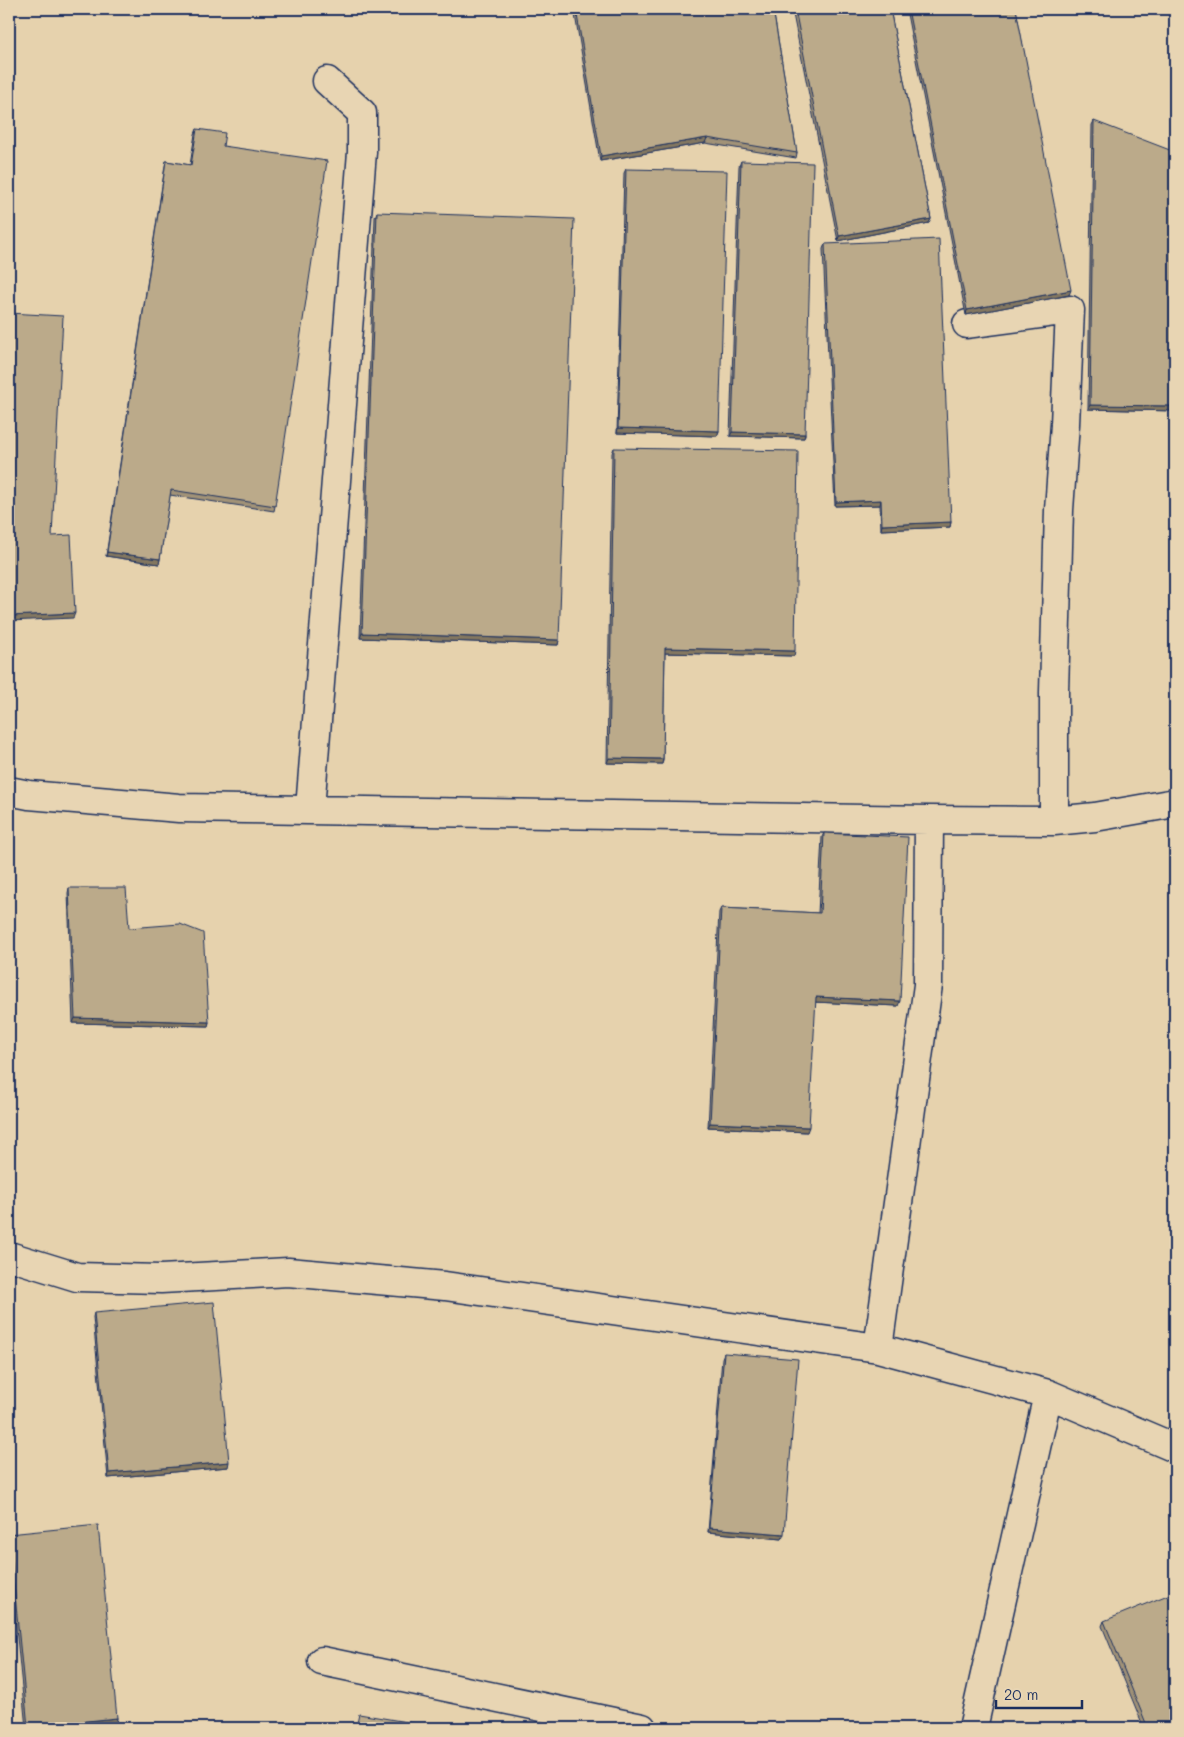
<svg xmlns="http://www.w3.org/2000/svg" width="1184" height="1737" font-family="Mali,sans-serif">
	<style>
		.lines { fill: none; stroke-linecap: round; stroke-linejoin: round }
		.minor-casing { stroke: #1b2f5e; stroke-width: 31 }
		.minor { stroke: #e8d5b3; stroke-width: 28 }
		.wall { fill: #a19277; stroke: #1b2f5e }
		.shaded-wall { fill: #837761; stroke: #1b2f5e }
		.building { fill: #bbaa8a; stroke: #1b2f5e }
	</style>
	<rect width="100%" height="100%" fill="#e6d2ad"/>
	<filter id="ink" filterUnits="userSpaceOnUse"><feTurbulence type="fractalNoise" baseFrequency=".02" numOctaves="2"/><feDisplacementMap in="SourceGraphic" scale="10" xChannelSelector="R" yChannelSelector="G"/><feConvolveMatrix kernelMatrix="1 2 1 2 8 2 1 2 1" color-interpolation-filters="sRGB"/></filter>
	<g filter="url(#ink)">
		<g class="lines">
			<defs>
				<path id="minor" d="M967,324L1070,310L1065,424L1059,510L1054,692V821
					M9,791L29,795L179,808L929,820L1054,821L1095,817L1175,803
					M310,809L362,152V113L327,81
					M9,1256L77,1277L161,1279L288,1272L445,1286L878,1348L1048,1394L1175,1448
					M878,1348L928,985L929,820
					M322,1661L642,1728
					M973,1728L1048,1394"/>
			</defs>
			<use href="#minor" class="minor-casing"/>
			<use href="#minor" class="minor"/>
		</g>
		<path class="wall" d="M574,9H773L797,153L796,158L705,143L600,161Z
			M792,9H890L931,219L929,223L838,241Z
			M906,9H1016L1069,295L966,315Z
			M1094,121L1175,411L1088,409L1092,125Z
			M197,129L223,146L275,506L274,511L170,495L160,559L159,564L106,556L165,166L166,161L190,165L195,134Z
			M741,161L805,434L804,438L730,436L739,166Z
			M626,169L719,431L717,436L617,433L624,173Z
			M377,212L559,640L558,645L360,638L375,217Z
			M825,244L951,522L950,527L881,530L880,505L835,506L823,249Z
			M614,448L794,656L665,653L663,759L662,764L607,763L612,453Z
			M824,833L898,1006L815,1002L807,1132L708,1127L719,912L721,908L818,913L822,837Z
			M69,888L129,928L209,1022L208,1026L73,1023L68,893Z
			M94,1313L228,1467L108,1478L93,1317Z
			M724,1353L782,1539L708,1532L722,1358Z
			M9,1534L117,1718L116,1723L63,1728H26L9,1556Z
			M1104,1621L1175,1728H1144L1102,1626Z"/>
		<path class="shaded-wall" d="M707,138L705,143L600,161L601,156Z
			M931,219L929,223L838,241L839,236Z
			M1071,290L1069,295L966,315L967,310Z
			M1090,405L1175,406V411L1088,409Z
			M618,428L719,431L717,436L617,433Z
			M732,432L805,434L804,438L730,436Z
			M881,500L880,505L835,506L836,502Z
			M951,522L950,527L881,530L882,525Z
			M107,552L160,559L159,564L106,556Z
			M75,613L73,618L9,621V616Z
			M362,633L559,640L558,645L360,638Z
			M665,648L795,651L794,656L664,653Z
			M609,758L663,759L662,764L607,763Z
			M816,997L900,1001L898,1006L814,1002Z
			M75,1018L209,1022L208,1026L73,1023Z
			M710,1123L809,1127L807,1132L708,1127Z
			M229,1462L228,1467L108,1478L109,1473Z
			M709,1528L784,1534L782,1539L708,1532Z
			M117,1718L116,1723L63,1728H28V1727Z"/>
		<path class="building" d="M576,9H773L797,153L707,138L601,156Z
			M795,9H890L931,219L839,236Z
			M908,9H1016L1071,290L967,310Z
			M1094,121L1175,152V406L1090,405Z
			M197,129L225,133L223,146L327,161L275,506L171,490L160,559L107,552L166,161L191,165Z
			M741,161L813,163L805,434L732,432Z
			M626,169L727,171L719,431L618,428Z
			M377,212L574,219L559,640L362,633Z
			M939,239L951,522L882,525L881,500L836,502L825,244Z
			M9,313L63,316L52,536L71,535L75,613L9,616Z
			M614,448L798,451L795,651L665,648L663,759L609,758Z
			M824,833L908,837L900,1001L816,997L809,1127L710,1123L721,908L820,913Z
			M69,888H126L129,928L180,924L203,933L209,1022L75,1018Z
			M214,1302L229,1462L109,1473L94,1313Z
			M724,1353L798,1359L784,1534L709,1528Z
			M98,1525L117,1718L28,1727L9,1534Z
			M1175,1592V1728H1148L1104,1621Z
			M359,1714L443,1728H356Z"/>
	</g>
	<rect width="1184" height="1737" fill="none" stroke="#e8d5b3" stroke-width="30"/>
	<rect x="15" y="15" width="1154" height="1707" fill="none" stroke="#1b2f5e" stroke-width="2" filter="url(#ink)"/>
	<path d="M996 1700v8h86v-8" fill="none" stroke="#1b2f5e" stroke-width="2.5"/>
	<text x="1004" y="1700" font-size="15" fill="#1b2f5e" stroke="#e8d5b3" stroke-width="4" paint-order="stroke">20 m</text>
</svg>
